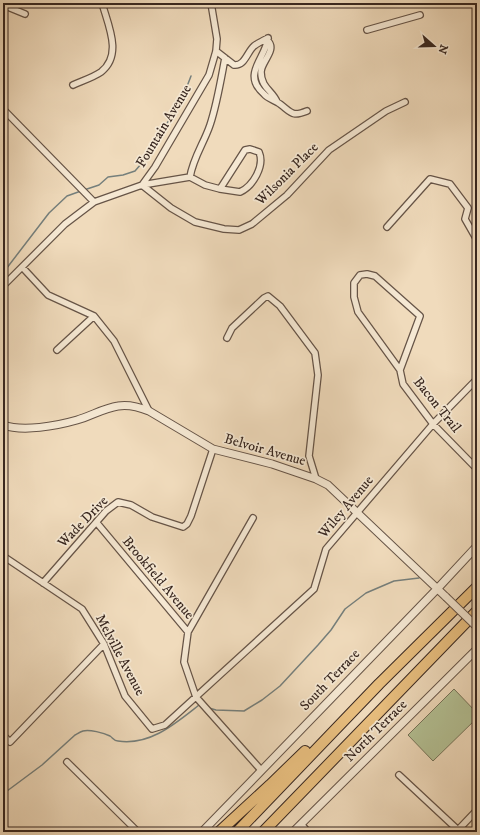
<svg xmlns="http://www.w3.org/2000/svg" width="480" height="835" font-family="'IM FELL DW Pica',serif">
	<style>
		.grass { fill: #b4c195; stroke: #76745a }
		.lines { fill: none; stroke-linecap: round; stroke-linejoin: round }
		.stream { stroke: #757f7c; stroke-width: 1.5 }
		.minor-casing { stroke: #665447; stroke-width: 8 }
		.tertiary-casing { stroke: #665447; stroke-width: 9 }
		.motorway-casing { stroke: #382720; stroke-width: 12 }
		.minor { stroke: #f5e8d3; stroke-width: 5.5 }
		.tertiary { stroke: #f5e8d3; stroke-width: 7 }
		.motorway { stroke: #e8be7e; stroke-width: 10 }
		.tertiary-bridge-casing { stroke: #665447; stroke-width: 9; stroke-linecap: butt }
		.tertiary-bridge { stroke: #f5e8d3; stroke-width: 7 }
		.labels { text-anchor: middle; dominant-baseline: central; stroke-width: 3.5; stroke-linejoin: round; paint-order: stroke }
		.street-label { font-size: 14px; fill: #382720; stroke: #f5e8d3 }
	</style>
	<rect width="100%" height="100%" fill="#f0dbbc"/>
	<filter id="stains"><feTurbulence type="fractalNoise" baseFrequency=".005" numOctaves="4"/><feColorMatrix values="0 0 0 0 .2 0 0 0 0 .09 0 0 0 0 .02 0 0 0 .5 -.17"/></filter>
	<radialGradient id="worn" r=".72"><stop offset=".6" stop-color="#630" stop-opacity="0"/><stop offset="1" stop-color="#630" stop-opacity=".3"/></radialGradient>
	<path class="grass" d="M454,689L477,713V718L433,761L408,735Z"/>
	<g class="lines">
		<path class="stream" d="M84,190L99,185L108,177L123,175L135,171L148,156L162,131L181,102L191,76
			M3,273L49,213L67,196L81,191
			M209,708L216,710L244,711L262,700L280,686L318,645L331,630L345,609L366,593L394,581L419,578
			M3,794L42,765L75,735C77,734 80,732 83,731C89,729 104,733 110,736C113,738 114,741 118,741C150,746 176,723 199,705H201"/>
		<defs>
			<path id="minor" d="M3,5L25,14
				M367,30L420,15
				M268,38C266,58 241,74 264,94C268,99 275,100 280,104C292,113 292,117 307,111
				M268,41C277,50 261,62 261,72C261,88 273,91 277,102
				M216,51L234,65C245,66 247,52 254,46C258,43 264,40 268,38
				M73,85C82,81 94,77 101,72C123,55 108,25 102,3
				M3,109L94,202
				M476,122H477
				M250,149L259,152C265,166 253,186 240,192L220,189L245,150Z
				M142,185L171,208L195,222L224,229L239,230L252,224L287,195L329,150L386,111L405,102
				M142,185L190,177
				M220,189L205,185L190,177C193,158 204,143 210,125C217,104 221,79 225,58
				M387,227L430,179L450,184L468,208L465,219L477,240
				M22,267L48,295L94,316L114,341L149,411
				M367,274L375,276L420,316L400,370L358,312L354,297V283L360,275Z
				M3,286L65,224L94,202L142,185L155,167L209,75L216,51L217,39L211,3
				M227,338L232,328L264,298L268,296L280,306L315,353L318,375L309,456L316,479
				M57,350L94,316
				M400,370L403,384L433,424L477,469
				M97,523L188,632L184,662L196,697L261,770
				M3,556L82,609L104,644L125,696L152,729L165,725L314,589L326,549L433,424L477,379
				M43,583L106,511L118,502L131,505L152,517L183,527L187,524L191,516L213,449
				M188,632L253,518
				M3,735L10,742L104,644
				M67,762L138,832
				M399,775L458,830L477,810
				M301,824L308,832"/>
			<path id="tertiary" d="M3,425C23,432 56,426 77,420C91,416 104,408 118,406C129,404 139,407 149,411L213,449L272,464L316,479L328,485L446,597
				M202,832L438,588L477,546
				M293,832L477,649"/>
			<path id="motorway" d="M219,832L270,785L305,751
				M237,832L379,684L477,587
				M263,832L477,611"/>
		</defs>
		<use href="#minor" class="minor-casing"/>
		<use href="#tertiary" class="tertiary-casing"/>
		<use href="#motorway" class="motorway-casing"/>
		<use href="#minor" class="minor"/>
		<use href="#tertiary" class="tertiary"/>
		<use href="#motorway" class="motorway"/>
		<defs>
			<path id="tertiary-bridge" d="M446,597L477,627"/>
		</defs>
		<use href="#tertiary-bridge" class="tertiary-bridge-casing"/>
		<use href="#tertiary-bridge" class="tertiary-bridge"/>
	</g>
	<g class="labels">
		<g class="street-label">
			<text transform="translate(164 126) rotate(-59)">Fountain Avenue</text>
			<text transform="translate(287 174) rotate(-45)">Wilsonia Place</text>
			<text transform="translate(437 405) rotate(51)">Bacon Trail</text>
			<text transform="translate(265 450) rotate(16)">Belvoir Avenue</text>
			<text transform="translate(346 507) rotate(-50)">Wiley Avenue</text>
			<text transform="translate(83 522) rotate(-46)">Wade Drive</text>
			<text transform="translate(158 578) rotate(50)">Brookfield Avenue</text>
			<text transform="translate(120 655) rotate(62)">Melville Avenue</text>
			<text transform="translate(330 680) rotate(-46)">South Terrace</text>
			<text transform="translate(376 731) rotate(-45)">North Terrace</text>
		</g>
	</g>
	<rect width="480" height="835" fill="none" stroke="#f0dbbc" stroke-width="16"/>
	<rect x="4" y="4" width="472" height="827" fill="none" stroke="#382720" stroke-width="2"/>
	<rect x="8" y="8" width="464" height="819" fill="none" stroke="#382720"/>
	<g transform="translate(434 46) rotate(110)" stroke="#f5e8d3" stroke-width="3" paint-order="stroke">
	<path d="M0-3L7 15L0 10L-7 15Z" fill="#382720"/>
	<text y="-6" font-size="11" font-weight="bold" text-anchor="middle" fill="#382720">N</text>
	</g>
	<rect width="100%" height="100%" filter="url(#stains)"/>
	<rect width="100%" height="100%" fill="url(#worn)"/>
</svg>
